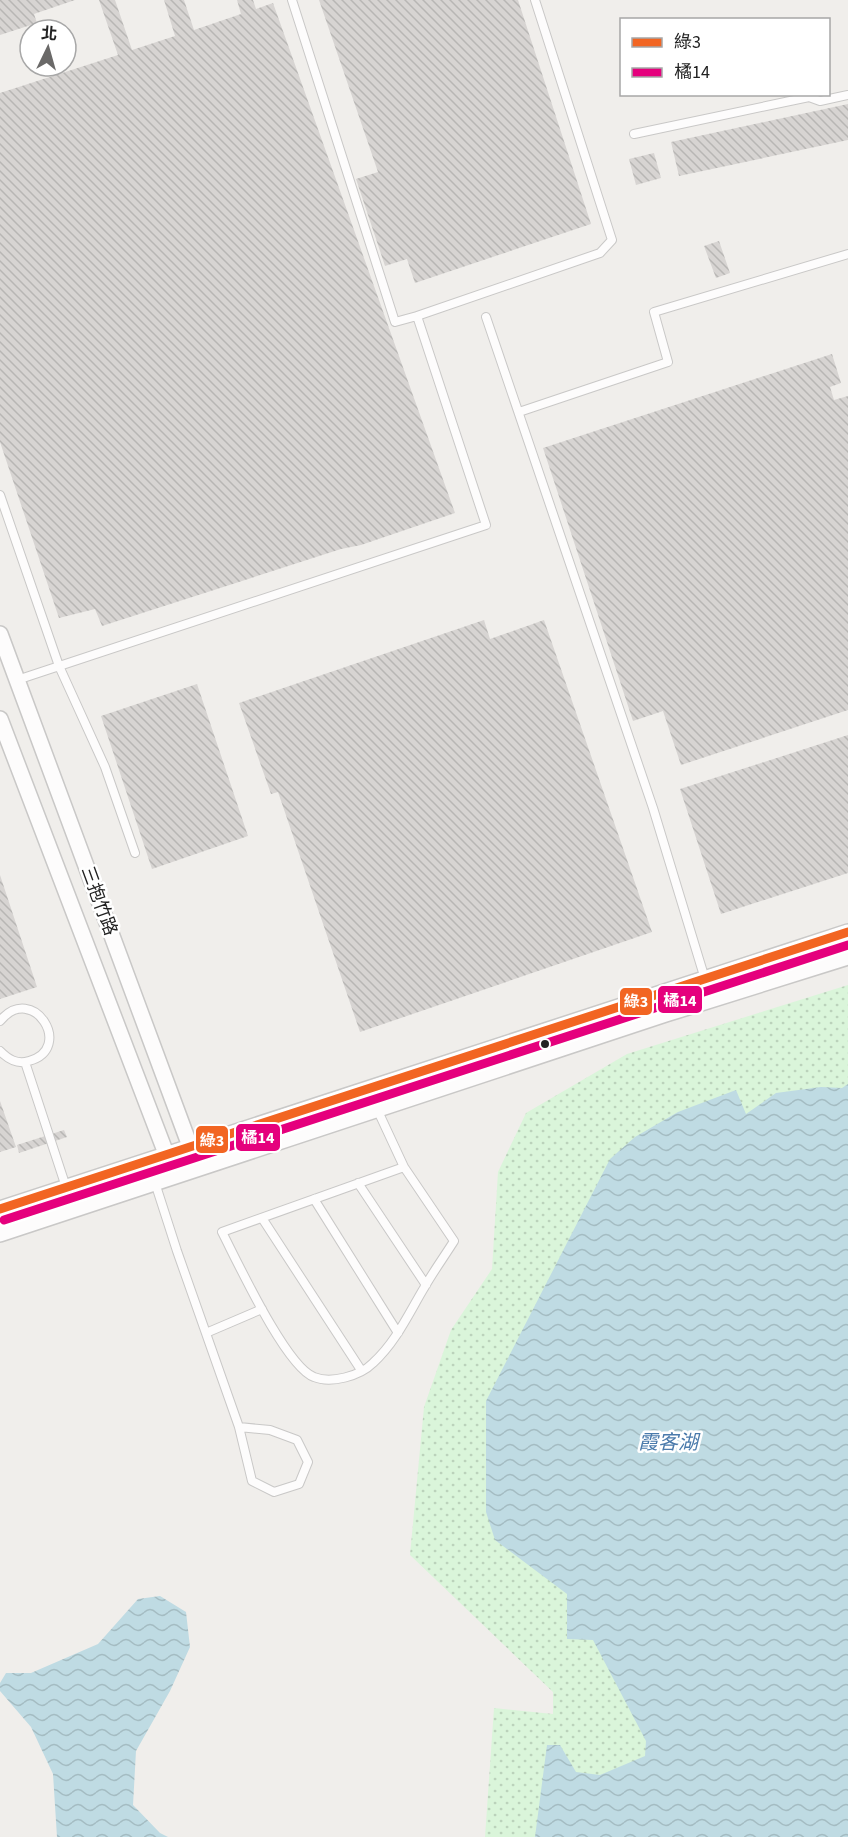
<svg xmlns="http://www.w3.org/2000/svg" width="848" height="1837" font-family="'Source Sans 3','Noto Sans TC',sans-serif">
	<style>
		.park { fill: url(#park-dots) }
		.water { fill: url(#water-waves) }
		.building { fill: url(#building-back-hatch) }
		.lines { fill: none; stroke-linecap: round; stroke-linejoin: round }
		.lane-casing { stroke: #c9c8c7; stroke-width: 10 }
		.street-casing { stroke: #c9c8c7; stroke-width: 18 }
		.lane { stroke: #fdfcfc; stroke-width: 8 }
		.street { stroke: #fdfcfc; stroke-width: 15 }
		.bus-1-casing { stroke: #fff; stroke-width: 14 }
		.bus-2-casing { stroke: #fff; stroke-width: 14 }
		.bus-1 { stroke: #f26522; stroke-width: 9 }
		.bus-2 { stroke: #e5007d; stroke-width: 9 }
		.bus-dot { fill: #222; stroke: #fff; stroke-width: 2 }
		.labels { text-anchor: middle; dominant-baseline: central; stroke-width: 5; stroke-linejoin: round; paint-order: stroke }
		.street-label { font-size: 18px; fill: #222; stroke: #fff }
		.water-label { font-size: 20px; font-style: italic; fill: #4a7aab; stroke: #fff }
		.line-badge { stroke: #fff; stroke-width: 2 }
		.badge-label { font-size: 16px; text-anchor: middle; font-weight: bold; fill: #fff }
	</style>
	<defs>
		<pattern id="park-dots" width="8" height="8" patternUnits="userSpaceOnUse" patternTransform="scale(1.5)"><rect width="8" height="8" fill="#daf5da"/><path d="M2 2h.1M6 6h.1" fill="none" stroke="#bbd2bb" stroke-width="1.8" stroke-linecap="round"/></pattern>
		<pattern id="water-waves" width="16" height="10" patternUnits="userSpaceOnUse" patternTransform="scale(1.5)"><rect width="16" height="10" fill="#bfdbe3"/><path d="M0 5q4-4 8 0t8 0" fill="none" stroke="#a4bcc2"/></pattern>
		<pattern id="building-back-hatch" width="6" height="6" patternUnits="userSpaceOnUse" patternTransform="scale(1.5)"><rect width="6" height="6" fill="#d7d4d2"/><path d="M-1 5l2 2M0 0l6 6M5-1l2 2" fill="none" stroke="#b8b6b4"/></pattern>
	</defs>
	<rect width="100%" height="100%" fill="#f0eeeb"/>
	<path class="park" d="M848,985V1837H485L494,1708L553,1714V1692L410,1555L424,1407L451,1330L492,1269L498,1172L526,1113L627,1054Z"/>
	<path class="water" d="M848,1084V1837H535L547,1745H560L576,1772L600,1775L645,1756L646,1741L593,1640L567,1639V1594L495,1540L486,1512V1401L610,1159L635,1137L678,1112L736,1090L746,1114L776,1093L821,1087L842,1088Z
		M160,1596L186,1612L190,1647L170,1691L136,1751L133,1805L160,1833L168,1837H57L53,1774L31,1727L0,1691V1683L6,1673H31L98,1644L138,1599Z"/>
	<path class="building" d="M0,0H75L34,14L37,23L0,35Z
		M99,0H115L132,50L175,36L164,0H184L194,30L241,14L237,0H253L256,9L273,3L455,513L361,545L341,549L102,626L95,609L59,618L0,442V93L118,55Z
		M319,0H518L591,224L415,283L407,259L385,266L356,179L378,172Z
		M848,104V140L679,176L671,142Z
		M654,153L661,178L636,185L629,159Z
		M719,241L730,273L716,278L704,246Z
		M832,354L841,383L830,387L834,400L848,396V710L681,765L663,711L633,721L543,448Z
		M484,620L490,639L544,620L652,932L360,1032L278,792L271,794L239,703Z
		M197,684L248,836L152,869L101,716Z
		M848,735V873L721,914L680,789Z
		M0,875L37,987L0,999Z
		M0,1101L16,1147L0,1152Z
		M64,1130L67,1137L19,1153L17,1145Z"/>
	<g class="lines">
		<defs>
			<path id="lane" d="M634,134L809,97L820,101L848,95
				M417,316L600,253L612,240L535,0
				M486,317L653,808L705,979
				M519,412L668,362L654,312L848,254
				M0,495L59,666L105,767L135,853
				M17,680L486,525L417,316L395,322L292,0
				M658,993L666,1014
				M0,1021C33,981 75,1049 29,1061C17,1065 8,1059 0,1051
				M25,1062L66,1187
				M377,1109L404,1167L454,1241C444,1257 433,1272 424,1288C409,1313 396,1342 373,1363C360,1376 331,1384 314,1377C286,1367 237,1261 222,1232L404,1167
				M148,1161L177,1251L239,1427L252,1481L274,1492L299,1484L308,1462L297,1440L270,1430L239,1427
				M358,1183L426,1285
				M314,1199L398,1333
				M262,1218L361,1370
				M206,1333L262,1309"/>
			<path id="street" d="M0,634L194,1157
				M0,719L170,1164
				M0,1209L848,932
				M0,1234L666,1014L848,957"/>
		</defs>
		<use href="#lane" class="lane-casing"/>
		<use href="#street" class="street-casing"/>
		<use href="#lane" class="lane"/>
		<use href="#street" class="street"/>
		<defs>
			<path id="bus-1" d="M0,1209L848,932"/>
			<path id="bus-2" d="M4,1220L848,945"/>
		</defs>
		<use href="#bus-1" class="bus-1-casing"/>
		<use href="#bus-2" class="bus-2-casing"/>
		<use href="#bus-1" class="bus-1"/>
		<use href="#bus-2" class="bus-2"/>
	</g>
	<circle class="bus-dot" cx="545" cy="1044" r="5"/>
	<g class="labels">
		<g class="street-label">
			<text transform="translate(99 901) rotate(70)">三抱竹路</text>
		</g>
		<g class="water-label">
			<text x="668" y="1443">霞客湖</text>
		</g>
	</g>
	<g class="line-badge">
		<rect x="657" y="985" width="46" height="29" rx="6" fill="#e5007d"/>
		<rect x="619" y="987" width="34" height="29" rx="6" fill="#f26522"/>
		<rect x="235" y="1123" width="46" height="29" rx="6" fill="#e5007d"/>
		<rect x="195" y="1125" width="34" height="29" rx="6" fill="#f26522"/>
	</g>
	<g class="badge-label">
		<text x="680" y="1006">橘14</text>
		<text x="636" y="1007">綠3</text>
		<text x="258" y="1143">橘14</text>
		<text x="212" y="1146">綠3</text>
	</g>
	<rect x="620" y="18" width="210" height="78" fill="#ffffff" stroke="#a7a7a7" stroke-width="1.5"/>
	<rect x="632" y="38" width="30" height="9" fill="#f26522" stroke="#a7a7a7" stroke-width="1.5"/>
	<text x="674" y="48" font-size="18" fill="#222222">綠3</text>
	<rect x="632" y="68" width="30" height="9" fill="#e5007d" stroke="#a7a7a7" stroke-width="1.5"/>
	<text x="674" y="78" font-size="18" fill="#222222">橘14</text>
	<g transform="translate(48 48) rotate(5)"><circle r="28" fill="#ffffff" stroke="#a7a7a7" stroke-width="1.5"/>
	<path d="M0-4.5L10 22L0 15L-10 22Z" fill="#6a6968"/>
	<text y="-9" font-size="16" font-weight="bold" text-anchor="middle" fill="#222222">北</text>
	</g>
</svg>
